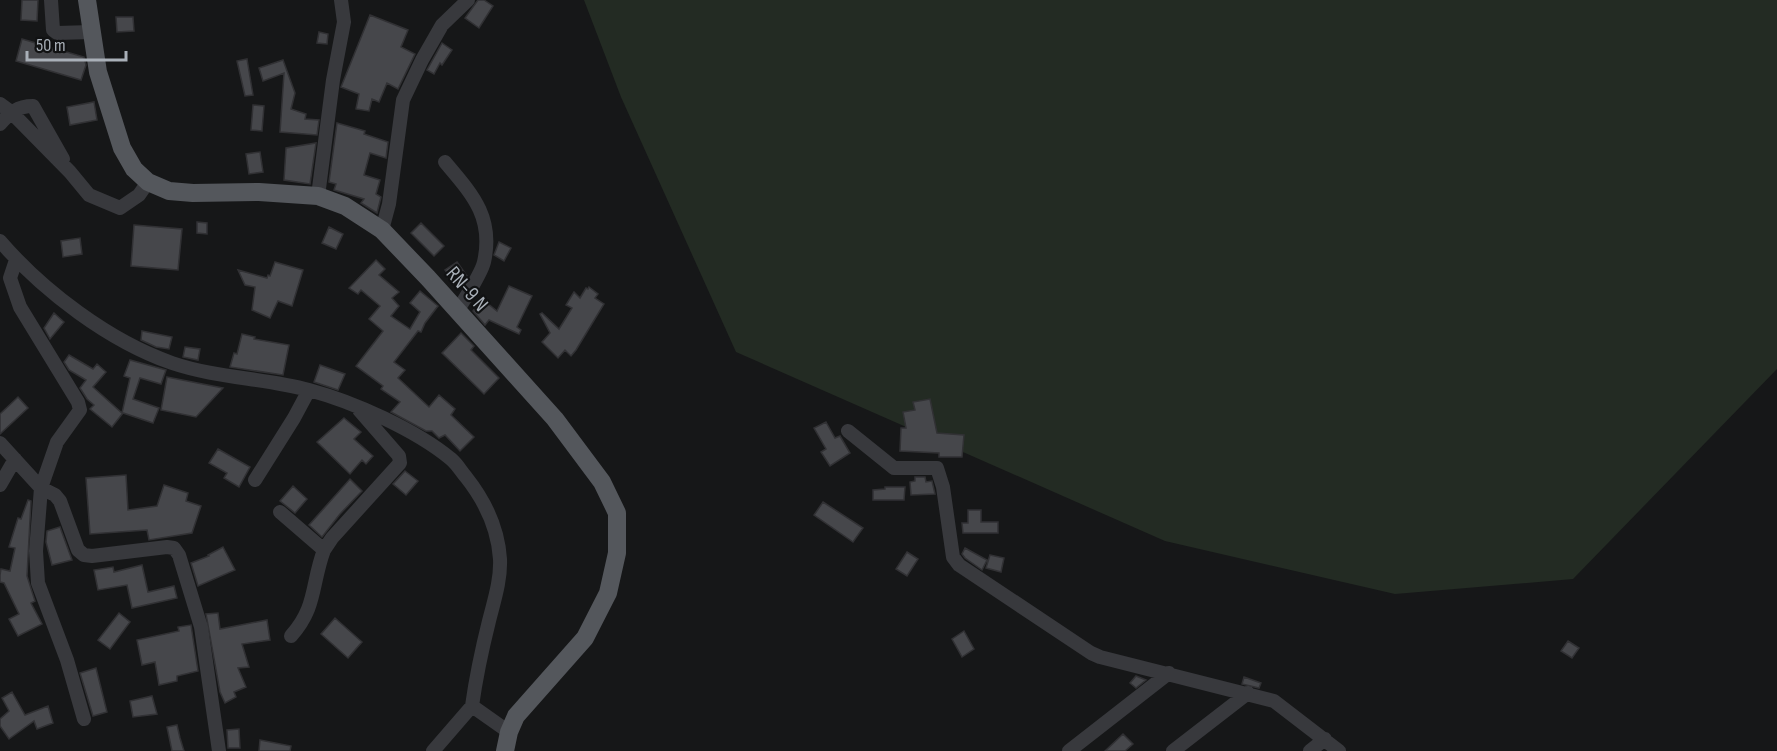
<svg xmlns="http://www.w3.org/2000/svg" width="1777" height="751" font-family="'Sofia Sans Condensed',sans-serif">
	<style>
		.green { fill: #232b23 }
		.building { fill: #46474b; stroke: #313134; stroke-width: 1.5 }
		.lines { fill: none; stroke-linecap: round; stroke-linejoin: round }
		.minor { stroke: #38393d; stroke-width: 14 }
		.major { stroke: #54575c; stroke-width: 18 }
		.labels { text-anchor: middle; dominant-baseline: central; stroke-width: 4.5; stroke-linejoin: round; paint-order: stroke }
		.street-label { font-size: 21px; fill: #a9b0b8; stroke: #111213 }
	</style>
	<rect width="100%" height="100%" fill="#161718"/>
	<path class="green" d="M584,0H1777V369L1573,579L1395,594L1165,541L736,352L621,97Z"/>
	<path class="building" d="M22,0H38L37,21L21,20Z
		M478,0H484L493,6L479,28L465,18Z
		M370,15L408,30L401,47L415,54L398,89L387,83L379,102L372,99L369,111L356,109L359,94L341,87Z
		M116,17H133L134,31L117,32Z
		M319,32L328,34L327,44L317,43Z
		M22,39L84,57L86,65L81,80L16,61Z
		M442,43L452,50L442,65L440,63L434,74L427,70Z
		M247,59L253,95L245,96L237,61Z
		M283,60L295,93L291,109L306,114L305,119L319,120L317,135L280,132L284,73L263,81L259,68Z
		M94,102L97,120L70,125L67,107Z
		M253,105L264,106L262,131L251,130Z
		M337,123L365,131L364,134L388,142L386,158L370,153L364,175L380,180L376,194L381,197L377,213L361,203L364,199L334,190L336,184L329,182Z
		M316,143L310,184L284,180L286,148Z
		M260,152L263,172L249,174L246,154Z
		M197,222L207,223V234L197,233Z
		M421,223L444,246L434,256L411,233Z
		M134,225L182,229L178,270L131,266Z
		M329,227L343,234L336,249L322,243Z
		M80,238L82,254L63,257L61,241Z
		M499,242L511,248L504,261L494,255Z
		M376,260L385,269L379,275L399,292L392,298L399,306L391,316L410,329L420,312L410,303L420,291L438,306L425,323L421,332L418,331L394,362L405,370L398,378L429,407L439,395L455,409L451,415L474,437L460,451L445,435L439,438L432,431H426L391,412L400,402L381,389L383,386L356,366L383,331L369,319L380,306L361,290L358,294L349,288Z
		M275,262L303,270L292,306L278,301L270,318L252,310L255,287L245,285L238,270L267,278L268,275L270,276Z
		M457,262L467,276L455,284L445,270Z
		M509,286L532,296L517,327L521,330L519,334L489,320L485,325L473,311L482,299L497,311Z
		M589,287L598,294L595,298L604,304L576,350L571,356L565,350L558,358L542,342L550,333L540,314L542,313L559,329L572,308L566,305L574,292L580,298L586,288L588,289Z
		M54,313L64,322L50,339L44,328Z
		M142,331L172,337L169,349L156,347L141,340Z
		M461,333L474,346L471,350L499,378L484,394L442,353Z
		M242,334L255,337L254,339L289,345L283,375L230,367L234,353L237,354Z
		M185,347L200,349L198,360L183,357Z
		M69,355L93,369L97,364L106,372L93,387L122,413L130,378L124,376L130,360L166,370L161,384L140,378L133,399L159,408L153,423L123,413L112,427L90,409L94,405L87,399L80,388L86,380L69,370L64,362Z
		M320,365L345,374L338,390L314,382Z
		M167,377L223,388L196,417L161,410Z
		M18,397L28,408L0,434V414Z
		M930,399L937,433L964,435L962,457H939V453L900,451L901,428H906L903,412L915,410L913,402Z
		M344,418L361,432L354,439L373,456L366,464L362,460L350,474L317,442Z
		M826,422L835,438L840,436L850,453L830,466L821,452L826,449L814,428Z
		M218,449L250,467L239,487L224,478L227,473L209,463Z
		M405,471L418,481L406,495L393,484Z
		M126,475L128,510L157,506L164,485L188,493L186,501L201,506L192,533L149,540L147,530L90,534L86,478Z
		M915,477H925L926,482L932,481L935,494L911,495L910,482L915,481Z
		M350,479L362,491L340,514L322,537L309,525Z
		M293,486L307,499L295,513L280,501Z
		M885,487H905L904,500H873V490L885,489Z
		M28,500L31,501L27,576L35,601L31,603L42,624L18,636L9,619L19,614L4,583L0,582V575L1,569L10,571L15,548L9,547L18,518L21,519Z
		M823,502L863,528L853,542L814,515Z
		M968,510H981V522H998V533H963L962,523H968Z
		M60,527L72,560L52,565L46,542L47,531Z
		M223,547L235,570L198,586L191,563L209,556L208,555Z
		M965,548L987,560L982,570L965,558L962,554Z
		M907,552L918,559L907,576L896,569Z
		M990,555L1004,558L1001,572L986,568Z
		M142,565L148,592L174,586L177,598L132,608L127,585L98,590L94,570L113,567L114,572Z
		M119,613L130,622L110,649L98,640Z
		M218,613L220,629L267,620L270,640L242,644L249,667L238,668L246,687L234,692L236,697L225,703L220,692L206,614Z
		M335,618L362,642L348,658L321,634Z
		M191,625L198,671L177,676V681L159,685L155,662L142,665L137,640L179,631L178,627Z
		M964,631L974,649L962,657L952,639Z
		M1568,641L1579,648L1572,658L1561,651Z
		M96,668L107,712L93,716L80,673Z
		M1136,676L1146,680L1136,688L1130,683Z
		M1244,677L1261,683L1259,688L1242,684Z
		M12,692L25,715L48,706L53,723L37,729L34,721L9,739L0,726V719L9,711L2,698Z
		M152,696L157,714L133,717L130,701Z
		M177,725L180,738L184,751H172L167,727Z
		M239,729L240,748H228L227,730Z
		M1123,734L1133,744L1125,751H1105Z
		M260,740L291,746L290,751H259Z"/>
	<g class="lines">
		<path class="minor" d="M51,0L53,30L57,33L91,32
			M0,104L11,112L70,172L89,195L120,208L139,195L148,182
			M0,124C10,113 17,106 33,106L63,159
			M445,162C472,194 494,217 484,262C481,275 464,299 457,312
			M318,196L333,80L344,22L341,0
			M382,230L389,204L403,100L422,60L442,25L468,0
			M0,241C43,291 109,341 172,363C216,378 264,378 309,390C354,402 416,430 451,459C457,464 461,471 466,477C485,501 498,527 500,559C501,580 494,601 489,621C482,649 476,677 472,706
			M16,260L10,278L20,307L78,402L80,410L57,442L41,488L36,551L38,583L67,660L84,719
			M848,431L894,468H937L943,487L953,557L959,565L1091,653L1100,657L1274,701L1339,751
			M0,443L41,488L55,495L60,501L78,550L84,555L92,556L167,547L174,548L179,555L201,627L219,751
			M255,480L294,418L309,390
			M0,485L15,459
			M280,512L324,550C311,585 317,607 291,636
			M324,550L332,538L400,463L399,456L359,410
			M472,706L509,732
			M433,751L472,706
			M1069,751L1169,673
			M1173,751L1248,693
			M1310,751L1325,739"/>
		<path class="major" d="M87,0L98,72L122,148L134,169L148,182L169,191L193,193L259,192L318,196L345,206L382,230L428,278L555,419L602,482L617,513V553L608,593L585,638L516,716L509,732L505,751"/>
	</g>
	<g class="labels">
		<g class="street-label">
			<text transform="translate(467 289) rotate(49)">RN-9 N</text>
		</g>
	</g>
	<path d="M27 51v9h99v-9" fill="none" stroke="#a9b0b8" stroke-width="3"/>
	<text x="36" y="51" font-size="18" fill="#a9b0b8" stroke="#111213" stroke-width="4.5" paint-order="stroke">50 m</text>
</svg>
